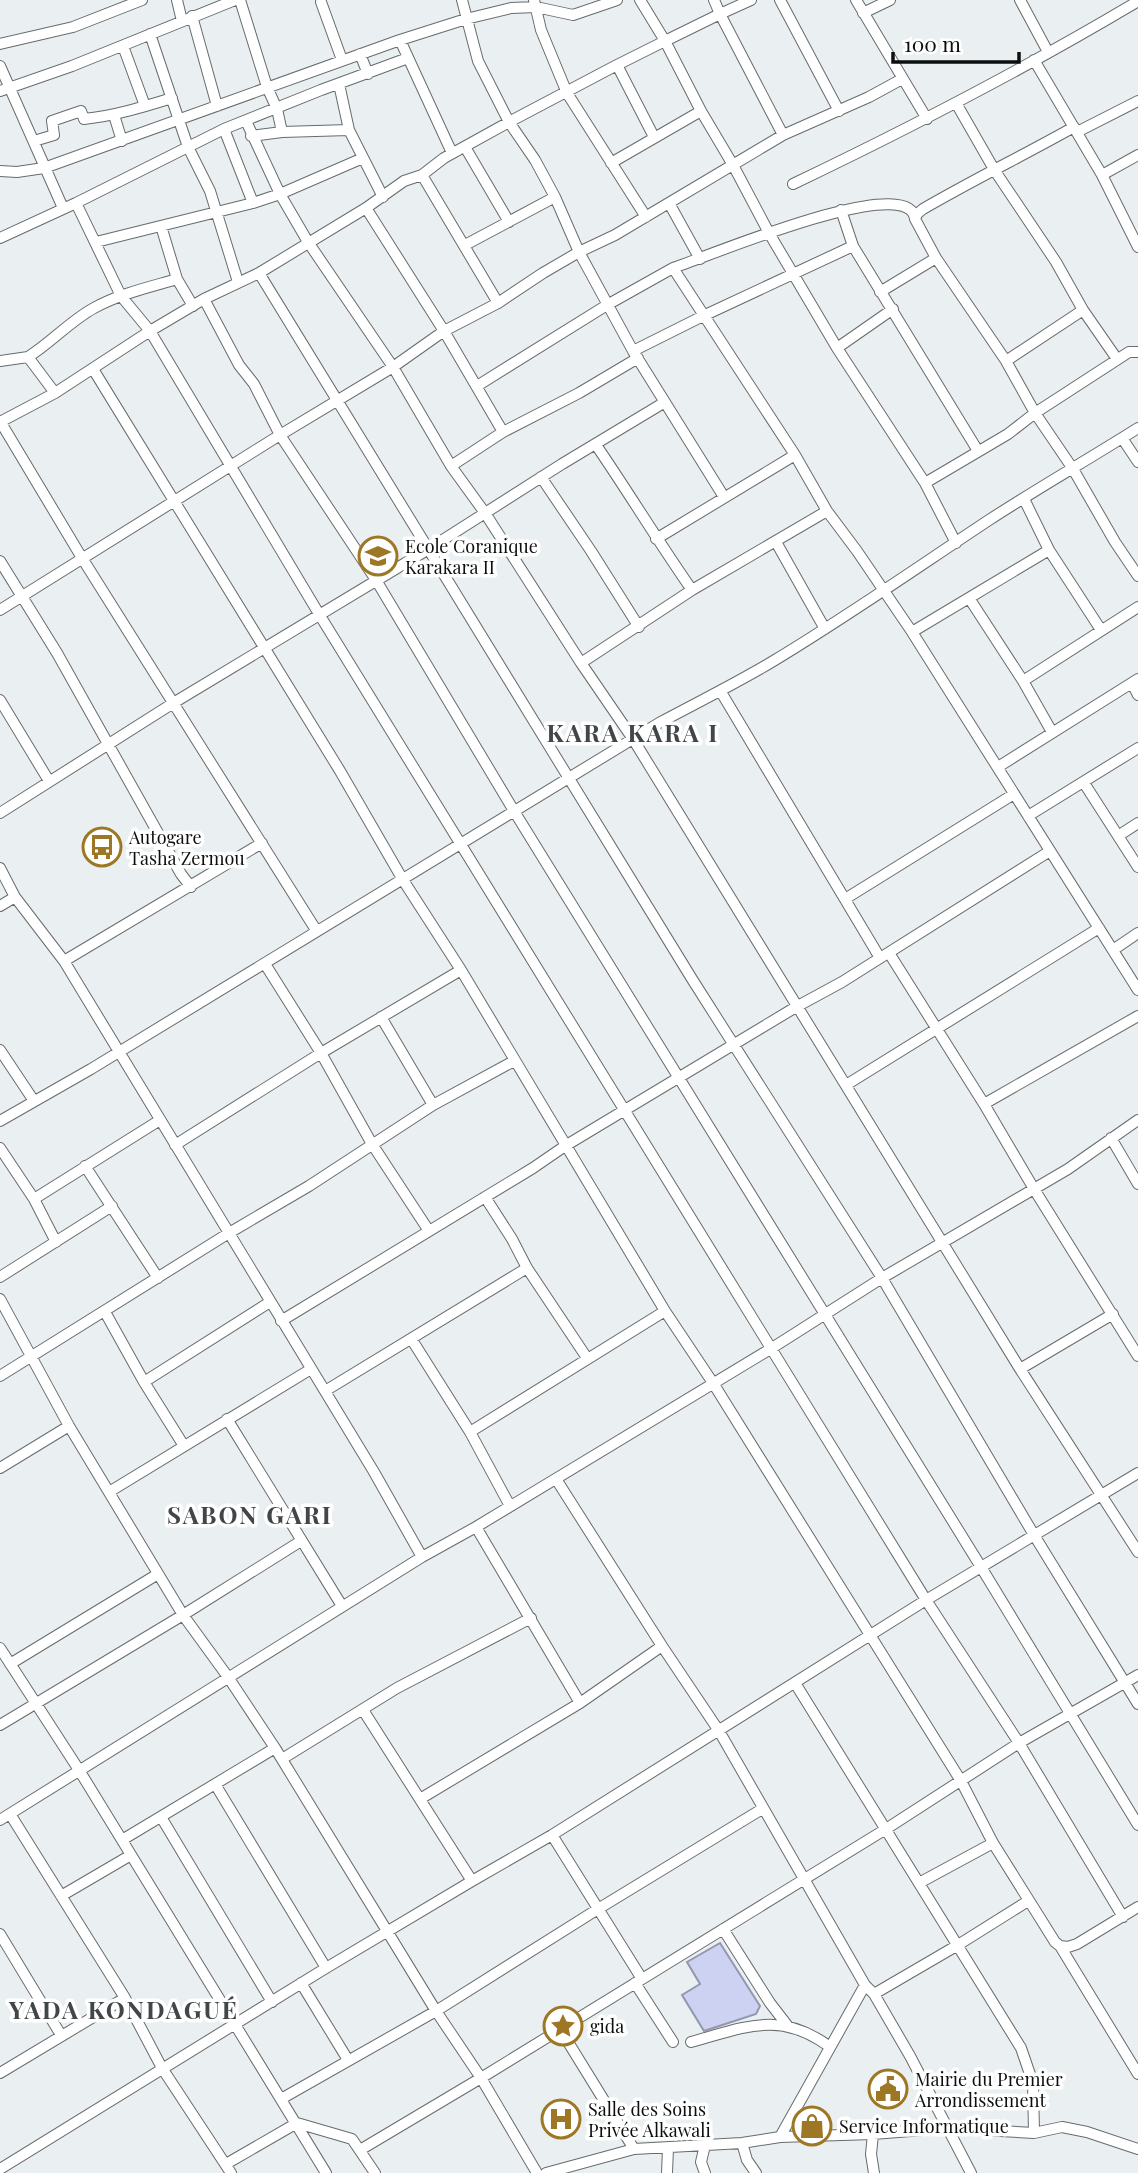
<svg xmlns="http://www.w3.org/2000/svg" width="1138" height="2173" font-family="'Playfair Display',serif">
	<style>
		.water { fill: #cdd1f2; stroke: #9397ae; stroke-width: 2 }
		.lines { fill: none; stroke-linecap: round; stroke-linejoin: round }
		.minor-casing { stroke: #676b6d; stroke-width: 12 }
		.minor { stroke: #fff; stroke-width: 10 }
		.labels { text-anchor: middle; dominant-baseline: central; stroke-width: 7; stroke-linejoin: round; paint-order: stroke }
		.poi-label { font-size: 18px; fill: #0d0f0f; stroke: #fff; text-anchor: start }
		.district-label { font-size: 24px; font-weight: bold; letter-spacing: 2px; fill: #414648; stroke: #fff }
	</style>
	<rect width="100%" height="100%" fill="#eaf0f2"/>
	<path class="water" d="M720,1943L760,2006L756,2014L704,2031L682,1995L700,1984L687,1962Z"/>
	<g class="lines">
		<defs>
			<path id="minor" d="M177,0L182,21
				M240,0L267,87L277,109L282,132
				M462,0L478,61L509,122L617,65L654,137
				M534,0L541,30L567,93L646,217
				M640,0L665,41L720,14L783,135
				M714,0L720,14L751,0
				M780,0L839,111
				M856,0L927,119
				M1020,0L1048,52
				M321,2L342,60
				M863,13L890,0
				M192,16L217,106
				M150,34L188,147L210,191L238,282
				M400,40L452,153
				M0,44L73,27L142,0
				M123,46L145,106
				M360,54L368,74
				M1034,60L1102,175L1138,247
				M617,65L665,41L701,111L733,165L769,233L837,348L925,483L956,543
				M0,66L63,208
				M339,84L349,130L383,197
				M0,91L72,66L235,0
				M956,103L995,171L1056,262L1083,310L1117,359
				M114,115L122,141
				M246,121L280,194L308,242L393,367L451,466L485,513L581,663L633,739L1020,1369L1138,1552
				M1074,127C1024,155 973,180 923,209L917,214L915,219L936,258L1006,361L1035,413L1073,469L1115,542L1138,576
				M224,129L253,203
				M1077,132L1138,101
				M251,136L282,132L349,130
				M34,141L54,135L52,121L81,111L84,119C114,116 143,107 172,98
				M465,147L509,222
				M611,163L701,111
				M0,171L17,172L44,168L400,40L466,19L511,8L536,7L573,15L617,0
				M422,175L498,303
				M1102,175L1138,155
				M793,184C910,128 1024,69 1135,3
				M76,203L121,296L150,331L319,614L926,1600L1019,1743L1123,1917
				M669,203L700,259
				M366,208L444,331L503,432
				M841,210L853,246L978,451
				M161,226L177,279L193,306
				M0,238L76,203L224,129L321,90L408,58
				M96,242L253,203L280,194L363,158
				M465,245L555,197
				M673,268C702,259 910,170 915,219
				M259,273L692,979L882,1278L1034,1535L1138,1704
				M880,292L936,258
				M204,299L239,365L254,384L280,435L376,580L514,811L981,1567L1138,1825
				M837,348L893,309
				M633,351L703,316L853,246
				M28,357C52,342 70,321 94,308C119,294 150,287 177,279
				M0,361L28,357L55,393
				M1006,361L1083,310
				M93,369L340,771L403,880L461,970L665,1311L713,1383L961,1781L993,1843L1055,1942L1060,1946L1068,1947L1077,1944L1138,1907
				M477,386L607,305L673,268L795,455L827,511L857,551L912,632L1138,990
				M0,421L82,558L316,930
				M0,422L55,393L150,331L204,299L259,273L366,208L404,181L422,175L444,158L509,122L535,160L555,197L579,252L633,351L724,497
				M1122,438L1138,462
				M596,445C629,493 659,543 692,590
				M451,466L503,432L579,393L638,358
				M541,477L591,551L639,627
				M925,483L1008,434L1035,413L1129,352H1138
				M1024,499L1049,550L1101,630
				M656,539L795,455
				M776,542L825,629
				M0,561L57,653L181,874L191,887
				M969,598L1023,681L1052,732
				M0,610L280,435L393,367L444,331L498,303L543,273L579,252L615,235L783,135L869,97L902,79
				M912,632L1049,550
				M581,663L692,590L827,511
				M1023,681L1138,607
				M1132,683L1138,695
				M721,692L880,958
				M0,700L49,781
				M998,767L1138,679
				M1084,783L1138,867
				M0,813L175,702L427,550L562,464L665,402
				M1028,816L1138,748
				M1118,836L1138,823
				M0,868L15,897L64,961L374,1472L422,1557
				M845,899L1014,794
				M0,906L15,897
				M1113,950L1138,933
				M889,953L984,1104L1034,1189L1138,1356
				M64,961L262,843
				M265,964L321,1053L372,1144L429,1231
				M381,1017L433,1105
				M0,1050L34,1101
				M846,1085L1099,928
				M984,1104L1138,1016
				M0,1121L91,1069L659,723C698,702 737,683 775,660C848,616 918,567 989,520C1038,488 1089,459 1138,428
				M1111,1138L1138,1184
				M175,1145L321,1053L461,970
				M0,1148L34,1199L56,1242
				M85,1166L158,1278
				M485,1197L512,1239L527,1268L587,1358
				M34,1199L160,1120
				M0,1277L112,1206
				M0,1299L69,1426L183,1615L228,1677L275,1748L436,2011L481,2078L537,2173
				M105,1312L144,1382L184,1446
				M281,1321L533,1168L565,1146L796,1007L842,982L1050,851
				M412,1340L470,1432L510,1506
				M1020,1369L1113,1314
				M0,1376L229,1233L309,1186L433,1105L514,1061
				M144,1382L270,1302
				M325,1391L527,1268
				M227,1419L342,1606
				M470,1432L665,1311
				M0,1468L69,1426
				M556,1479L662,1646L719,1731L865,1985L874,1994L910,2056L971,2173
				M109,1492L311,1369
				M476,1527L580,1703
				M0,1648L79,1770L326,2173
				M10,1664L158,1574
				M795,1683L1021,2048L1033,2083L1034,2133
				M363,1710L472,1881
				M0,1725L183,1615L301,1541
				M282,1759L397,1688L531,1618
				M215,1784L326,1968
				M420,1799L580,1703L662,1646
				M10,1814L125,1998L162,2068L231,2173
				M161,1817L272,2002
				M0,1820L422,1557L476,1527L772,1348L882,1278L1068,1169L1138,1120
				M552,1835L642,1979
				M122,1840L275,1748
				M919,1883L993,1843
				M61,1896L131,1855
				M723,1929L770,2003L787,2025
				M0,1934L61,2035
				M1060,1946L1138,2074
				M301,1983L348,2060
				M635,1983L673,2042
				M874,1994L958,1945L1028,1901
				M560,2029L634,2149
				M691,2042C746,2027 780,2010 830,2047
				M0,2073L125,1998
				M281,2099L436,2011L598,1909L762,1809
				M873,2134L871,2154L874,2173
				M780,2137L865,1985
				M742,2143L747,2160L756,2173
				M705,2145L701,2162L705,2173
				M360,2150L481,2078L886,1829L1019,1743L1138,1675
				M226,2164L297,2123L352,2139L375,2173
				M0,2169L326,1968L472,1881L552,1835L926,1600L1138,1473
				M546,2173L634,2149L742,2143L780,2137L873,2134L949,2128L1034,2133L1062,2127L1087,2132L1138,2149
				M667,2173L668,2148"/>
		</defs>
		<use href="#minor" class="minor-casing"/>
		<use href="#minor" class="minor"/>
	</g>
	<defs>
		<symbol id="school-ring" viewBox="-11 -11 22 22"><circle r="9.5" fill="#fff" stroke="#9d7724" stroke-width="1.5"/><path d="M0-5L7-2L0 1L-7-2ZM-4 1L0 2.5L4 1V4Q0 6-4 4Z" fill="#9d7724"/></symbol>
		<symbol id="bus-ring" viewBox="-11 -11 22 22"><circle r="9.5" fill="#fff" stroke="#9d7724" stroke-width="1.5"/><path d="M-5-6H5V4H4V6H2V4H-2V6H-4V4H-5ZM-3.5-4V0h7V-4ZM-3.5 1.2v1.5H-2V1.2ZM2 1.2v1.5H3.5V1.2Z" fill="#9d7724"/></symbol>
		<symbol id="sight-ring" viewBox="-11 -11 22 22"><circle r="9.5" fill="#fff" stroke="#9d7724" stroke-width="1.5"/><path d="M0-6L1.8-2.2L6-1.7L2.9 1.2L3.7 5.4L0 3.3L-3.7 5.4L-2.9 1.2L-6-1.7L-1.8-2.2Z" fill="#9d7724"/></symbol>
		<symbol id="civic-ring" viewBox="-11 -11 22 22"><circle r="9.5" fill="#fff" stroke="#9d7724" stroke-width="1.5"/><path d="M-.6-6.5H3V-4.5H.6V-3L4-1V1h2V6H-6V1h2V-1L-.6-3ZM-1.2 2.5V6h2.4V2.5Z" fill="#9d7724"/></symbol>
		<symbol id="hospital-ring" viewBox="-11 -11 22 22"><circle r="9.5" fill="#fff" stroke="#9d7724" stroke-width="1.5"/><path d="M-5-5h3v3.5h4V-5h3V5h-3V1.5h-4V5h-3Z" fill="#9d7724"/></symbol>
		<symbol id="shop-ring" viewBox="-11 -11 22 22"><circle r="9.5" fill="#fff" stroke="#9d7724" stroke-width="1.5"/><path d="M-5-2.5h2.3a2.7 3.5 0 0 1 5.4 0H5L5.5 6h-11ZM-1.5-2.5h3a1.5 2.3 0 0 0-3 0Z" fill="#9d7724"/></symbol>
	</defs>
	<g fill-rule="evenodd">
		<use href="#school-ring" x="356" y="534" width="44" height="44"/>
		<use href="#bus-ring" x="80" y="825" width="44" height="44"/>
		<use href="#sight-ring" x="541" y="2004" width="44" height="44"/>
		<use href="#civic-ring" x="866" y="2067" width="44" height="44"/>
		<use href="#hospital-ring" x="539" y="2097" width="44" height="44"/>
		<use href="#shop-ring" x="790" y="2104" width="44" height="44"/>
	</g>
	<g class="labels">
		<g class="poi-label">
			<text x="405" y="546">Ecole Coranique<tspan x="405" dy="21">Karakara II</tspan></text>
			<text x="129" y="837">Autogare<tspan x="129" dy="21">Tasha Zermou</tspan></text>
			<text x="590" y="2026">gida</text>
			<text x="915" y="2079">Mairie du Premier<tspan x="915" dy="21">Arrondissement</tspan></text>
			<text x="588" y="2109">Salle des Soins<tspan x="588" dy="21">Privée Alkawali</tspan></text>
			<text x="839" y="2126">Service Informatique</text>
		</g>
		<g class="district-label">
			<text x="633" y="732">KARA KARA I</text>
			<text x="250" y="1514">SABON GARI</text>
			<text x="124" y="2009">YADA KONDAGUÉ</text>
		</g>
	</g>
	<path d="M893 52v10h126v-10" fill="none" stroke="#0d0f0f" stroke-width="3.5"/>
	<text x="904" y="52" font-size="21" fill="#0d0f0f" stroke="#ffffff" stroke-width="5" paint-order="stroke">100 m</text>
</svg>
